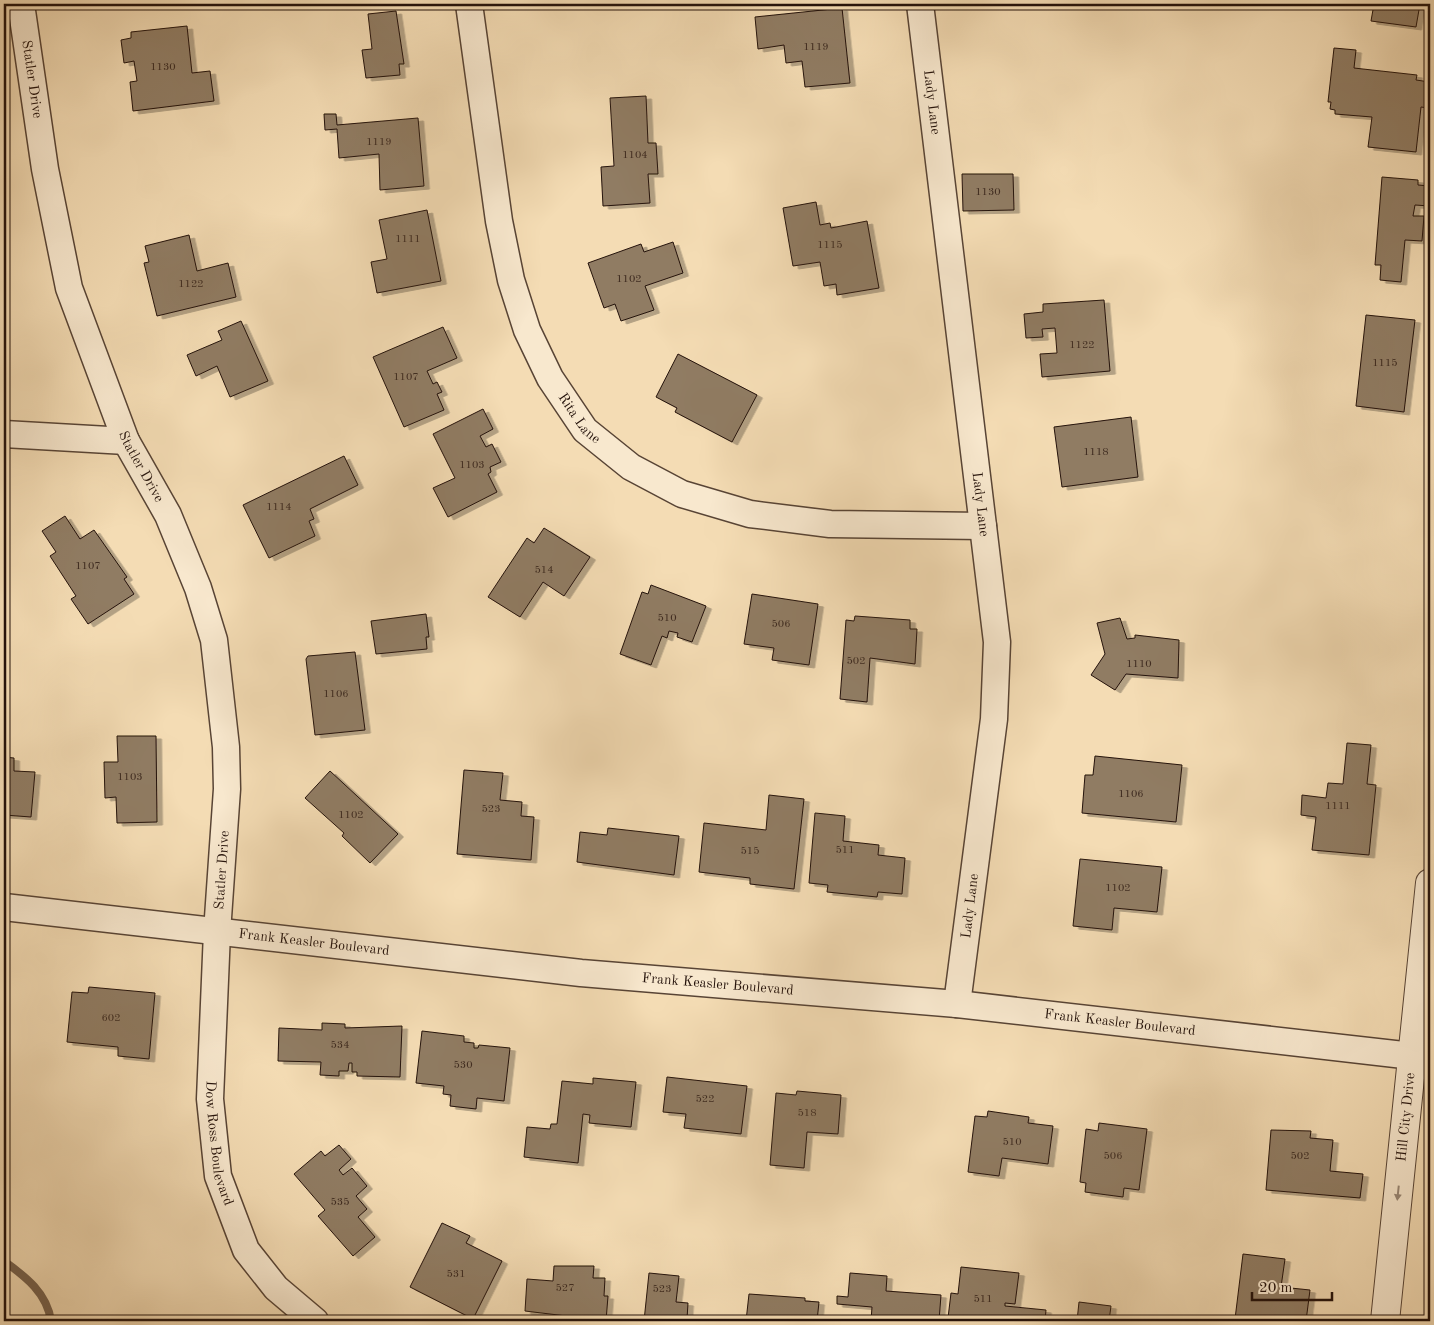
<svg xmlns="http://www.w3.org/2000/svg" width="1434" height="1325" font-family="'Old Standard TT',serif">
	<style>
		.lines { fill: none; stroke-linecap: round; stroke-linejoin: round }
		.stream { stroke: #76624e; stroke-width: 8 }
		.building { fill: #907b63; stroke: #24120b; filter: url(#shadow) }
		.minor-casing { stroke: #584435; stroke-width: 29 }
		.tertiary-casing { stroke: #584435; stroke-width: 30 }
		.minor { stroke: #f8e8ce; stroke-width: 26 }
		.tertiary { stroke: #f8e8ce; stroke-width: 28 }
		.oneway { fill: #998876 }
		.labels { text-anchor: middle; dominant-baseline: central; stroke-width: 4.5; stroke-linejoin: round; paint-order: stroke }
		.number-label { font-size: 11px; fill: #3f2c21 }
		.street-label { font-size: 14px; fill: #24120b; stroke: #f8e8ce }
	</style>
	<defs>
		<filter id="shadow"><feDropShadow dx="5.5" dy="3" stdDeviation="0" flood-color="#0004"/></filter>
	</defs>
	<rect width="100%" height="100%" fill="#f4dcb4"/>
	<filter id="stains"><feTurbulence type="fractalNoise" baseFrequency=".004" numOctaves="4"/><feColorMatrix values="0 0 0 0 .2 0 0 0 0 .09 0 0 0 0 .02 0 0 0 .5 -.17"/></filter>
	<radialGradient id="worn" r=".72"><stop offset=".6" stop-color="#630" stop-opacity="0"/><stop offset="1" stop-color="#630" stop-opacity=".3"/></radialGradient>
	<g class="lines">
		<path class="stream" d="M4,1261C26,1277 47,1293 51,1321"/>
	</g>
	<path class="building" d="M1374,4H1420L1416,27L1371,21Z
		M842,8L850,83L805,87L802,61L786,63L784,45L758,49L755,17Z
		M396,11L404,64H399L400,75L366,78L362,50L372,49L368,14Z
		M187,26L192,73L210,71L214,101L133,111L130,82L137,81L134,61L124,63L121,40L131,38V32Z
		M1334,48L1356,50L1354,68L1417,75L1416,80L1430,82L1428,108L1421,107L1416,152L1368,147L1372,117L1335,114V110L1330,109L1331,102H1328Z
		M646,96L648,143H656L658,174H648L650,203L603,206L601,167L614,166L610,98Z
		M324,114H336L337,125L418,118L424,186L380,190L379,154L339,158L337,129L325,130Z
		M962,174H1013L1014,210L963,211Z
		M1382,177L1418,180V185L1430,186V206L1415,205L1413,216H1424L1422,241L1405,240L1401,282L1380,280L1381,265H1375Z
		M816,202L820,225L830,223L831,228L867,221L879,288L837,295L836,284L824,286L820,262L793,266L783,208Z
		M427,210L441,281L377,293L371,262L387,259L379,220Z
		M189,235L197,271L228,263L236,297L157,316L144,263L149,262L145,246Z
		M673,242L683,273L645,286L654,310L621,321L615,304L604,308L588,263L641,244L644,252Z
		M1104,300L1110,371L1042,377L1040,354L1057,353L1055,328L1042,329L1043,337L1026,338L1024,314L1043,312V304Z
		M1366,315L1415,320L1404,412L1356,406Z
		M241,321L268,381L230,397L217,366L196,376L187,355L222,340L218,331Z
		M443,327L457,358L427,371L433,384L437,382L442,392L437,394L444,410L404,427L373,357Z
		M678,354L757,395L732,442L675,412L677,408L656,397Z
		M483,409L493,429L480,436L486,447L492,444L501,462L490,467L491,472L488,474L497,492L448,517L433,488L455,478L433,434Z
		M1131,417L1138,477L1062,487L1054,427Z
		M344,456L358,485L310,509L314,519L309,521L315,536L269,558L243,505Z
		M65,516L80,539L94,530L127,577L124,579L134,594L88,624L71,599L76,596L50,556L56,552L42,531Z
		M544,528L590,557L564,596L543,582L520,617L488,597L527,538L534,543Z
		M651,585L706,606L692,642L677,637L678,633L669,631L667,638L662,636L651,665L620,654L642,592L648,594Z
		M752,594L818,604L809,665L772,660L774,648L744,644Z
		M426,614L429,637H426L427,649L376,654L371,621Z
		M855,616L910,620V629H917L915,664L870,658L867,702L840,699L846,620L854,621Z
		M1120,618L1127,639L1135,638V635L1179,640L1178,678L1126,674L1115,690L1091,675L1105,654L1097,623Z
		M355,652L365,730L315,735L306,659L308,656Z
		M117,736H156L157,822L117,823L116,797L105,798L104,762H118Z
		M1347,743L1371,745L1367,784L1376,785L1369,855L1312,850L1316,817L1301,815L1302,795L1326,798L1328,783L1343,784Z
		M1095,756L1182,765L1176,822L1082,813L1085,775H1093Z
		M4,757L14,758V771L35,772L31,817L4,815Z
		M464,770L503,773L500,800L522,802L521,816L534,817L531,860L457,854Z
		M330,771L398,834L370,863L342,836L344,833L305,798Z
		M769,795L804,799L794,889L750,884V878L699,872L704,823L766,830Z
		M815,813L845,816L843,841L879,845L878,855L905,858L902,894L878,892L877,897L827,892L828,885L809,883Z
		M608,828L679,836L674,875L577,862L580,832L607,835Z
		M1080,859L1162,867L1157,912L1114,908L1112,930L1073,926Z
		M89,987L155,993L149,1059L118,1056V1047L67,1042L72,992L88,993Z
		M322,1023L345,1024V1028L402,1026L400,1077L357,1076V1072H352V1063H349L348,1071H339V1076L320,1075L321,1062L278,1061L279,1028L322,1030Z
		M422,1031L464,1036V1042L474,1043V1048H478L479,1045L510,1048L504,1101L477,1098L476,1109L450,1106L451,1095L443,1094L444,1086L416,1083Z
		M667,1077L747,1086L741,1134L684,1128L686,1114L663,1112Z
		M593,1078L636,1082L631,1127L589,1123L590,1115L583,1114L578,1163L524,1157L527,1127L550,1129L551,1124H557L562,1081L593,1084Z
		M797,1091L841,1095L838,1134L807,1132L804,1168L770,1165L776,1093L796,1095Z
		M988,1111L1029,1117L1028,1123L1053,1126L1048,1164L1002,1158L999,1176L968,1172L975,1116L987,1117Z
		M1099,1123L1147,1129L1139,1190L1124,1188L1123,1197L1085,1192L1086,1183L1080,1182L1086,1129L1098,1131Z
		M1271,1130L1311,1131L1310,1138L1333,1140L1330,1171L1363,1174L1360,1198L1266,1190Z
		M339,1145L351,1159L339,1170L343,1175L352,1168L367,1186L356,1196L367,1209L358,1217L375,1237L353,1256L318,1216L325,1210L294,1174L321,1151L325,1156Z
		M442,1223L470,1236L466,1243L502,1261L473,1319L410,1287Z
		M1243,1254L1285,1259L1281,1287L1310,1290L1306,1321L1235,1319Z
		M554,1266H594L593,1278H605L604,1296H608L606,1321H583V1318L525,1311L527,1279L553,1281Z
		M961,1267L1019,1273L1015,1304L1005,1303V1306L1046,1310L1045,1321H972L948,1318L951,1293L958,1294Z
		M649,1273L679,1276L676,1302L688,1303L687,1319L712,1321H644Z
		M850,1273L887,1276L886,1291L941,1295L939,1321H871L872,1307L837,1304V1296L848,1297Z
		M749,1294L805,1298V1301L819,1302L817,1321H746Z
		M1079,1302L1111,1306L1109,1321H1077Z"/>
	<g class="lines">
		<defs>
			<g id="minor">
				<path id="s1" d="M21,4L45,169L69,288L126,441L168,515L198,588L214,640L226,747L227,789L217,932L210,1099L218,1176L246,1250L276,1288L315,1321"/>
				<path id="s2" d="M469,4L499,221L511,280L527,330L550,378L585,430L631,467L682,494L750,514L830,524L983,526"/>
				<path id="s3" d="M920,4L997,642L994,719L957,1004"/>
				<path d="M4,434L126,441"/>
				<path id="s4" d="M4,907L581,973L957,1004L1430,1058"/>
			</g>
			<g id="tertiary">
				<path id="s5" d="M1385,1321L1430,883"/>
			</g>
		</defs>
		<use href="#minor" class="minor-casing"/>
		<use href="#tertiary" class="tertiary-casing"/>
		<use href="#minor" class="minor"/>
		<use href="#tertiary" class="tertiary"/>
	</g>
	<defs><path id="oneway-solid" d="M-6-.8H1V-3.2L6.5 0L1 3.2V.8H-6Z" transform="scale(1.25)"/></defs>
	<use class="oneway" href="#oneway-solid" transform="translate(1398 1193) rotate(96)"/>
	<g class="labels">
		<g class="number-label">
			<text x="816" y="47">1119</text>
			<text x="163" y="67">1130</text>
			<text x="379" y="142">1119</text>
			<text x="635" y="155">1104</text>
			<text x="988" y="192">1130</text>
			<text x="408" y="239">1111</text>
			<text x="830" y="245">1115</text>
			<text x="629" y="279">1102</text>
			<text x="191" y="284">1122</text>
			<text x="1082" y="345">1122</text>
			<text x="1385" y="363">1115</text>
			<text x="406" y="377">1107</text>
			<text x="1096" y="452">1118</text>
			<text x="472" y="465">1103</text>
			<text x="279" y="507">1114</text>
			<text x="88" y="566">1107</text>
			<text x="544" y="570">514</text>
			<text x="667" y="618">510</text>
			<text x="781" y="624">506</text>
			<text x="856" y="661">502</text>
			<text x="1139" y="664">1110</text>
			<text x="336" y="694">1106</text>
			<text x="130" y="777">1103</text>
			<text x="1131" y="794">1106</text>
			<text x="1338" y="806">1111</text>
			<text x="491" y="809">523</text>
			<text x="351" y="815">1102</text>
			<text x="845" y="850">511</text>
			<text x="750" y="851">515</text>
			<text x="1118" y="888">1102</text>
			<text x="111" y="1018">602</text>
			<text x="340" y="1045">534</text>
			<text x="463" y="1065">530</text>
			<text x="705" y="1099">522</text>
			<text x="807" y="1113">518</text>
			<text x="1012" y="1142">510</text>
			<text x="1113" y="1156">506</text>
			<text x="1300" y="1156">502</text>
			<text x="340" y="1202">535</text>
			<text x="456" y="1274">531</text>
			<text x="565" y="1288">527</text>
			<text x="662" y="1289">523</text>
			<text x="983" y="1299">511</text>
		</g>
		<g class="street-label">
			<text stroke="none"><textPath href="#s1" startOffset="76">Statler Drive</textPath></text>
			<text stroke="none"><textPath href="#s3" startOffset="99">Lady Lane</textPath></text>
			<text stroke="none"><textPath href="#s2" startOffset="435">Rita Lane</textPath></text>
			<text stroke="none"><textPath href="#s1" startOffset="481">Statler Drive</textPath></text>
			<text stroke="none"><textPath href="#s3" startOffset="504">Lady Lane</textPath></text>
			<text transform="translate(222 870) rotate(-86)">Statler Drive</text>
			<text transform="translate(970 906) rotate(-83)">Lady Lane</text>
			<text stroke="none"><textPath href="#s4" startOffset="312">Frank Keasler Boulevard</textPath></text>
			<text stroke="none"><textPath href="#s4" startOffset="718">Frank Keasler Boulevard</textPath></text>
			<text stroke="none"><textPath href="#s4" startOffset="1122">Frank Keasler Boulevard</textPath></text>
			<text stroke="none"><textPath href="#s5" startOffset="205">Hill City Drive</textPath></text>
			<text stroke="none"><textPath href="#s1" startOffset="1175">Dow Ross Boulevard</textPath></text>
		</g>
	</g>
	<rect width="1434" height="1325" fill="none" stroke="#f4dcb4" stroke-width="20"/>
	<rect x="5" y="5" width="1424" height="1315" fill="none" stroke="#24120b" stroke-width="2.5"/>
	<rect x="10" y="10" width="1414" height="1305" fill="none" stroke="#24120b"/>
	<path d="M1252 1292v8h80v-8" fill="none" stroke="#24120b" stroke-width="2.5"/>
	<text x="1259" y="1292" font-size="15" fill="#24120b" stroke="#f8e8ce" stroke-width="4" paint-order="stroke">20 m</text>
	<rect width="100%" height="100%" filter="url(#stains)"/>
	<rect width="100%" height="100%" fill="url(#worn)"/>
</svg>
